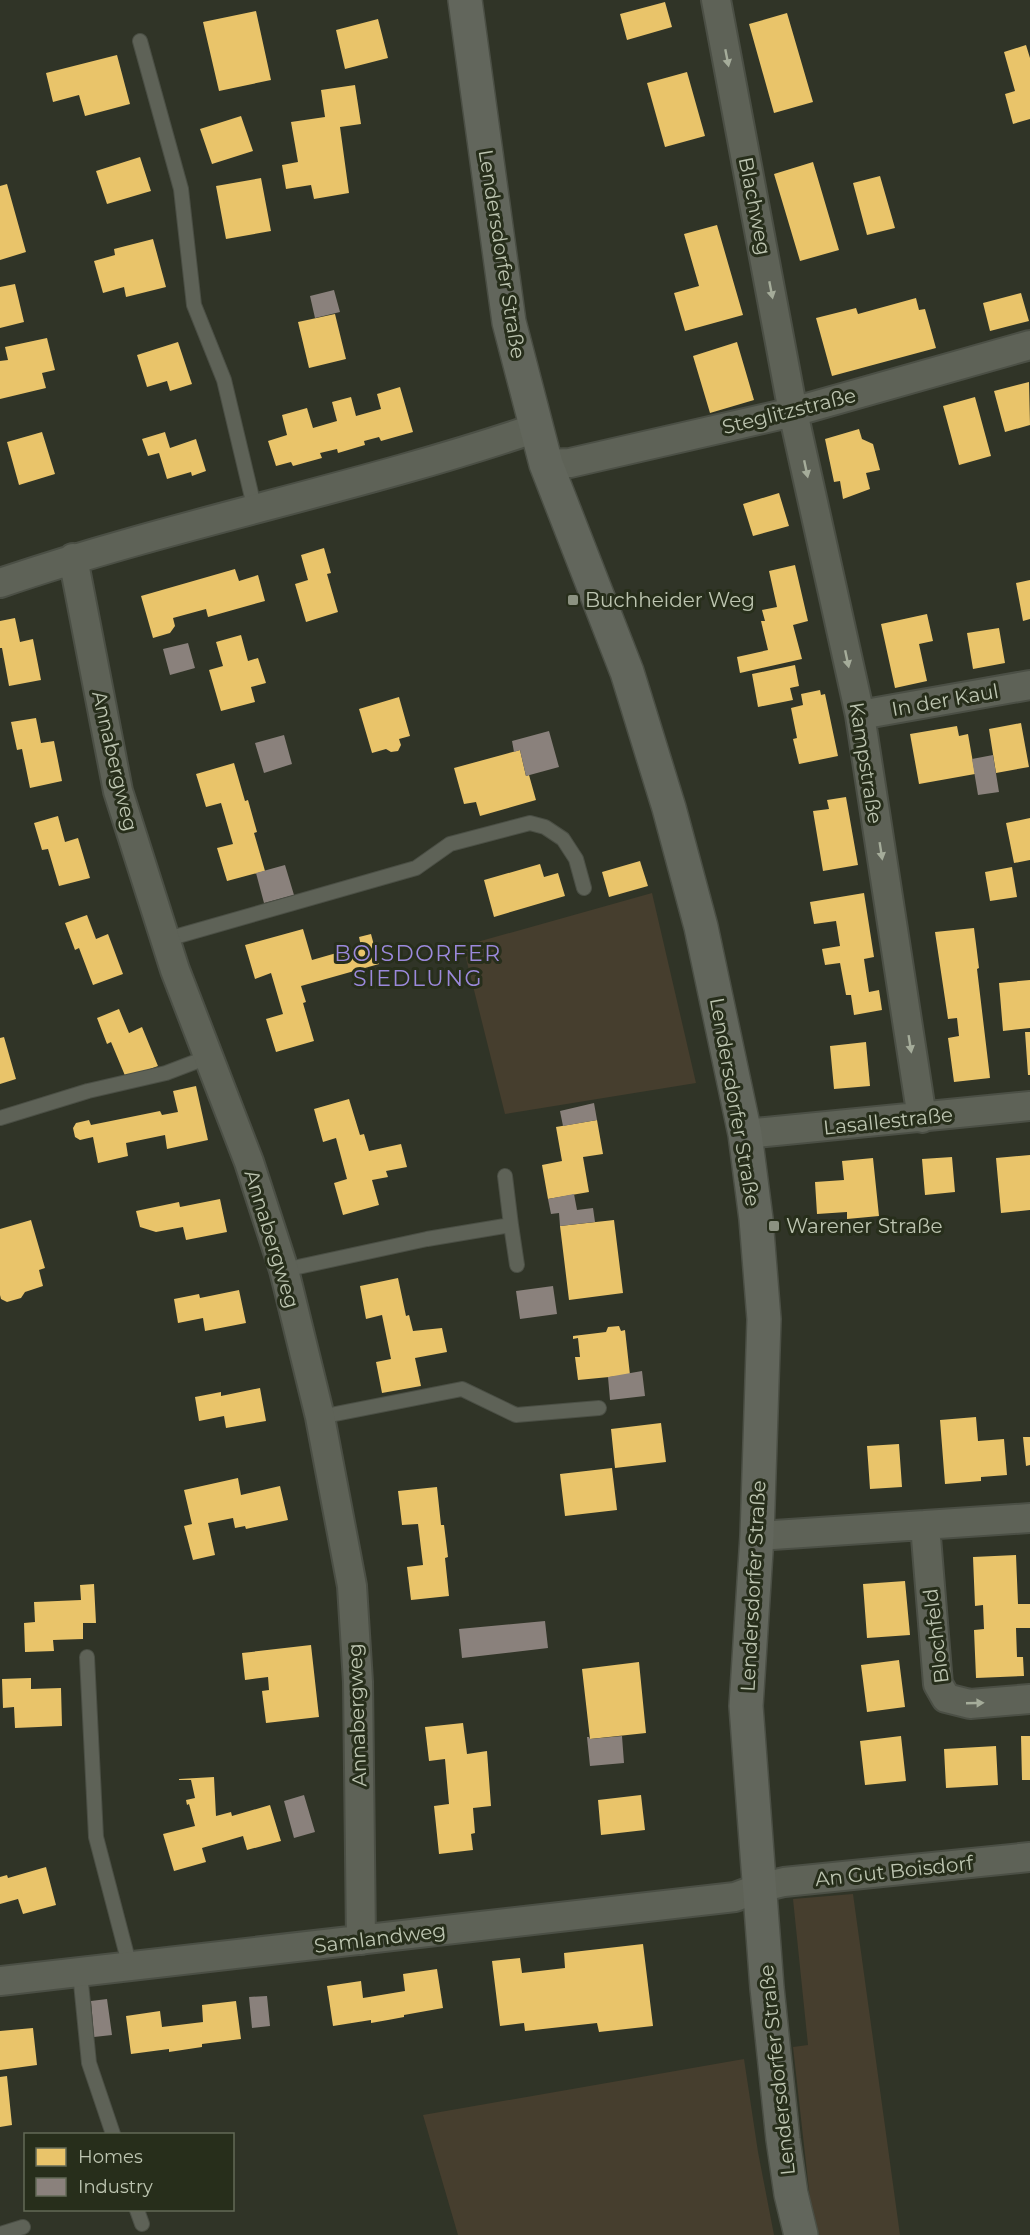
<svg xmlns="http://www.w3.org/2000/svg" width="1030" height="2235" font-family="Montserrat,sans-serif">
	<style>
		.green { fill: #463e2e }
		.homes { fill: #e9c46a }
		.industry { fill: #8a817c }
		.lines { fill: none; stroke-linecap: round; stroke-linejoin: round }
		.lane-casing { stroke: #4b4f45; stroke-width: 16 }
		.street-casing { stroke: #4b4f45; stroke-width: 32 }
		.secondary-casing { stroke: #4b4f45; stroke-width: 36 }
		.lane { stroke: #5e6257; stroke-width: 14 }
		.street { stroke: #5e6257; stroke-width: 28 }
		.secondary { stroke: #62665c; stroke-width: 33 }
		.oneway { fill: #a5ac9a }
		.poi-dot { fill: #8c9281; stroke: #272e1b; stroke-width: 2 }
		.labels { text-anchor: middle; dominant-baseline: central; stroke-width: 6; stroke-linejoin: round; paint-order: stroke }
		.street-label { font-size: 20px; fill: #bdc5b1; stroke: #272e1b }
		.poi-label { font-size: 20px; fill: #bdc5b1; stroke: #272e1b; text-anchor: start }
		.quarter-label { font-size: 22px; letter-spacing: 1.5px; fill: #9b89db; stroke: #272e1b }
	</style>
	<rect width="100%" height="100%" fill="#303427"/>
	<path class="green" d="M652,893L696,1083L505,1114L463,946Z
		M853,1894L900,2235H819L811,2208L793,2047L808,2045L793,1899Z
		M744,2059L758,2152L774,2235H458L423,2115Z"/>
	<path class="homes" d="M665,2L672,27L627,40L620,14Z
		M256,11L271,80L219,91L203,22Z
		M787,13L813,102L774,113L749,24Z
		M378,19L388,58L345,69L336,30Z
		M1026,45L1030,58V119L1013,124L1005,94L1015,91L1004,52Z
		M117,55L130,104L85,116L79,95L53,102L46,73Z
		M687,72L705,136L665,147L647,83Z
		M355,85L361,124L340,127L349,193L314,199L311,185L286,189L282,165L298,162L291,122L325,117L321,90Z
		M241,116L253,151L212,164L200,129Z
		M140,157L151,191L107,204L96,171Z
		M813,162L839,250L800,261L774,174Z
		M880,176L895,228L867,235L853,183Z
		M261,178L271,231L226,239L216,186Z
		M7,184L26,252L0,260V186Z
		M717,225L743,315L685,331L674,293L699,286L684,234Z
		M153,239L166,287L126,297L124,287L103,293L94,261L115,255L114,249Z
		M15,284L24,322L0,328V287Z
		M1021,293L1029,321L990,331L983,303Z
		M916,298L919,310L925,309L936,348L832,376L816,318L856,308L858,314Z
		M335,314L346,359L309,368L298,322Z
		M47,338L55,370L42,373L46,388L0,399V361L8,360L5,347Z
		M178,342L192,384L170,391L167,381L147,387L137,355Z
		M737,342L754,400L710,413L693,356Z
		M1029,382L1030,425L1005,432L994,391Z
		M400,387L413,432L381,441L379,437L364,441L365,445L338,453L337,449L320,453L322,458L293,466L291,462L276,466L268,441L287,435L282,415L307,408L313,428L337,421L332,402L351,397L356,416L381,409L377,394Z
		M975,397L991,456L959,465L943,406Z
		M859,429L862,439L873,444L880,470L866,473L870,489L843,499L840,481L834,482L825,439Z
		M42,432L55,474L19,485L7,442Z
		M165,432L170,448L196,439L206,471L192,476L191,472L167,479L159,453L148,456L142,439Z
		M779,493L789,526L753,536L743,504Z
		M324,548L331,573L327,574L338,612L306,622L295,584L308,580L301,555Z
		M795,565L808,621L793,625L802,659L740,673L737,657L768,650L761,621H765L762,610L777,607L769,571Z
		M235,569L239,581L258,575L265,601L208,617L206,609L173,618L175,626L170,633L153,638L141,596Z
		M1030,580V619L1023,621L1016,583Z
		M927,614L933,641L919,644L927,681L895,688L881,624Z
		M15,618L20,642L33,639L41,680L9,686L2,648H0V621Z
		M999,628L1005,663L973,669L967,633Z
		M241,635L248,661L258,658L266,683L251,687L255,702L221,711L209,670L223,666L216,642Z
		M795,665L799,686L790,688L793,700L758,707L752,674Z
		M820,690L821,695L825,694L838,756L799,764L793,739L797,738L791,708L803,705L801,694Z
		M399,697L410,736L399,739L401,745L398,751L391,752L386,749L372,753L359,709Z
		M36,718L41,743L54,741L62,781L30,788L22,749L17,750L11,722Z
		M1021,723L1029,767L996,773L989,729Z
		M957,726L959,736L968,734L975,774L919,784L910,734Z
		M520,750L526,776L529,775L536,800L480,816L476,802L464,804L454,768Z
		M234,763L245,801L248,800L257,832L254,833L265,871L227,881L217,848L233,844L221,803L206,807L196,774Z
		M846,797L858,865L823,871L813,811L829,809L827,800Z
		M58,816L65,842L78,838L90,878L59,886L48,849L42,850L34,823Z
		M1030,818V860L1014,863L1006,823Z
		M640,861L648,886L609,897L602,872Z
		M540,864L544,877L558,873L565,896L494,917L484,880Z
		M1012,867L1017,897L990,901L985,872Z
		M864,893L874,957L864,959L869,992L879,990L882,1010L854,1015L851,995H846L840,963L825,965L822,949L840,946L836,921L814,924L810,902Z
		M87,915L96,939L108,934L123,974L93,985L79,948L75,950L65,923Z
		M974,928L979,968L977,969L990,1078L954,1082L948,1038L959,1036L957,1018L948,1019L935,932Z
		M303,929L312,960L361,946L359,937L371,934L379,964L301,986L306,1002L303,1003L314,1041L276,1052L266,1019L283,1014L271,973L255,979L245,945Z
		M1030,980V1028L1003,1031L999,983Z
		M119,1009L129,1033L142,1027L158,1066L126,1078L111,1042L107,1044L97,1018Z
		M1025,1032H1030V1075H1028Z
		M4,1037L16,1079L0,1084V1038Z
		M866,1042L870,1086L834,1089L830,1046Z
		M196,1086L208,1140L167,1149L165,1135L126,1143L128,1156L98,1163L93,1137L80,1140L75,1137L73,1128L76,1123L89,1120L91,1125L160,1111L162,1115L178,1112L173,1091Z
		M349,1099L360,1135L364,1134L369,1151L401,1144L407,1167L386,1171L388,1177L372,1180L379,1205L343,1215L334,1183L347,1179L336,1138L323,1142L314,1109Z
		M597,1120L603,1154L583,1157L589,1192L548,1199L542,1165L562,1161L556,1127Z
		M1030,1155V1210L1001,1213L996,1158Z
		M952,1157L955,1192L925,1195L922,1159Z
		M873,1158L879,1216L847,1219V1212L817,1214L815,1182L844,1180L842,1161Z
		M220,1199L227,1232L186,1240L183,1227L156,1232L140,1227L136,1211L179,1202L180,1207Z
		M31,1220L45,1268L39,1270L43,1286L25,1292L21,1298L7,1302L1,1299L0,1295V1229Z
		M614,1220L623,1293L569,1300L560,1226Z
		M398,1278L406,1316L409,1315L413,1331L442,1328L447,1352L415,1358L421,1386L382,1393L376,1362L391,1359L382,1315L366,1319L360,1286Z
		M239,1290L246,1323L205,1331L203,1318L178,1323L174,1299L199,1294L200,1298Z
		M619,1326L621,1331L625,1330L630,1375L578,1380L575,1357H580L578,1338L573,1339V1336L606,1332L608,1327Z
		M260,1388L266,1421L226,1428L224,1416L199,1421L195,1397L221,1392V1396Z
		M976,1417L978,1441L1004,1439L1007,1475L981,1477V1481L945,1484L940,1420Z
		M661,1423L666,1462L615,1468L611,1429Z
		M1023,1437H1030V1465L1026,1466Z
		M899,1444L902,1487L870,1489L867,1446Z
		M612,1468L617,1510L565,1516L560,1474Z
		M238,1478L241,1495L280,1486L288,1520L246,1529L245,1526L235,1528L233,1518L208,1523L215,1555L193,1560L184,1526L192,1524L184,1490Z
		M437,1487L441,1525H444L448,1557L445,1558L449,1596L411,1600L407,1567L423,1565L418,1524L402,1525L398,1491Z
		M1016,1555L1018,1604H1030V1628H1016L1017,1657H1023L1024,1676L976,1678L974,1630L984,1629L983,1605L975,1606L973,1557Z
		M905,1581L910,1635L867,1638L863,1584Z
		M94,1584L96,1623H83V1639L53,1640L54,1651L25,1652L24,1623L35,1622L34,1602L81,1600L80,1585Z
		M311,1645L319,1717L266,1723L262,1691L269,1690L268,1677L245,1680L242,1653Z
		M899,1660L905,1707L867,1712L861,1665Z
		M639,1662L646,1733L590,1739L582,1669Z
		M31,1678V1689L61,1688L62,1726L15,1728L14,1707L3,1708L2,1679Z
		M463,1723L467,1754L487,1751L491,1806L473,1808L475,1833L471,1834L473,1850L439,1854L434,1806L449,1804L447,1782L445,1759L429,1761L425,1727Z
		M901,1736L906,1781L865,1785L860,1741Z
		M1021,1736H1030V1780H1022Z
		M996,1746L998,1785L946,1788L944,1749Z
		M214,1777L216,1816L231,1812L232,1816L270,1805L281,1841L247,1850L243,1836L202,1848L206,1862L174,1871L163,1834L195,1826L189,1804L187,1805L186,1800L195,1798L191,1780H179V1779Z
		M641,1795L645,1830L601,1835L598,1800Z
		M46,1867L56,1905L23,1914L18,1899L0,1904V1877L7,1875L8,1878Z
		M643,1944L653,2026L599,2032L597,2023L525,2031L524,2023L500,2026L492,1961L520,1958L522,1973L565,1968L564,1953Z
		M437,1969L443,2008L404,2015V2017L388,2020L371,2023V2020L333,2026L327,1986L361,1981L363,1998L405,1991L403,1974Z
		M236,2001L241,2039L202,2044V2047L169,2052V2049L131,2054L126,2016L160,2011L162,2027L203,2022L202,2005Z
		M33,2028L37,2065L0,2070V2031Z
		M7,2076L12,2125L0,2127V2077Z"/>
	<path class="industry" d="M334,290L340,312L315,318L310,296Z
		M188,643L195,668L170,675L163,649Z
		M549,731L559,767L526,776L520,750L514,752L512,741Z
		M284,735L292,764L264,773L255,743Z
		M993,755L999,792L978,795L972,759Z
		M285,865L294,895L264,903L256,873Z
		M594,1103L597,1120L563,1126L560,1111Z
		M574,1194L577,1210L593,1208L595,1222L560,1226L559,1213L551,1214L548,1199Z
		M553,1286L557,1314L520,1319L516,1291Z
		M642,1371L645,1396L610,1400L608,1377Z
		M545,1621L548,1648L462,1658L459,1629Z
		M622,1736L624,1763L590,1766L587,1737H589L590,1739Z
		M304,1795L315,1832L294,1838L284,1801Z
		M267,1996L270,2026L252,2028L249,1997Z
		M107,1999L112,2035L94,2037L91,2001Z"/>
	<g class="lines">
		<defs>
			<path id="lane" d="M140,41L181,189L194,305L224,380L255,510
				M164,940L416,868L450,844L530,823L545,827L563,839L576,859L584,888
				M0,1118L88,1091L166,1073L208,1057
				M511,1225L517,1265
				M284,1270L427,1239L511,1225L505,1176
				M320,1417L462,1389L516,1415L599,1408
				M87,1657L96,1837L130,1967
				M80,1973L89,2063L113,2134
				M137,2210L142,2224
				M0,2234L23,2227"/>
			<path id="street" d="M716,0L793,412L860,715L922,1118
				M546,464L570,463L793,412L1030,345
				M73,558L118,791L175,970L249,1162L284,1270L320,1417L352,1586L358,1682L361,1940
				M0,583C176,523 360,488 536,428
				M860,715L1030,685
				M745,1134L1030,1106
				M925,1525L938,1684L946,1698L970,1704L1030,1699
				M757,1536L1030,1518
				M0,1981L735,1897L759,1888L784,1882L1030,1857"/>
			<path id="secondary" d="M465,0L509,322L546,464L627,672L669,808L701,927L745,1134L756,1219L764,1319L757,1536L746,1706L767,1988L783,2139L791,2194L801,2235"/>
		</defs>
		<use href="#lane" class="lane-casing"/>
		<use href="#street" class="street-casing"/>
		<use href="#secondary" class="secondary-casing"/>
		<use href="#lane" class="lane"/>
		<use href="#street" class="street"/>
		<use href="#secondary" class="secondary"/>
	</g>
	<defs><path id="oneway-solid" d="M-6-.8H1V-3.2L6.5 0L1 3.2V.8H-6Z" transform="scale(1.5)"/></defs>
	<g class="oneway">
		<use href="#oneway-solid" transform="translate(727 58) rotate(79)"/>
		<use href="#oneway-solid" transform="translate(771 290) rotate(79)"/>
		<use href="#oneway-solid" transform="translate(806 469) rotate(78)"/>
		<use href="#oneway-solid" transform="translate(847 659) rotate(78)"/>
		<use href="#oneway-solid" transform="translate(881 851) rotate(81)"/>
		<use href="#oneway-solid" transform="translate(910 1044) rotate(81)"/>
		<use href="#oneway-solid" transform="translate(975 1703) rotate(-2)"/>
	</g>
	<g class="poi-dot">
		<rect x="567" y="594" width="12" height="12" rx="3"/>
		<rect x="768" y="1220" width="12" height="12" rx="3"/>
	</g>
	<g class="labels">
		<g class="street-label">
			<text transform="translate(755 206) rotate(79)">Blachweg</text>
			<text transform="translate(502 254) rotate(81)">Lendersdorfer Straße</text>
			<text transform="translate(789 411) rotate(-14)">Steglitzstraße</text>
			<text transform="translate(945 700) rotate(-10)">In der Kaul</text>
			<text transform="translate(115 761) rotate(77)">Annabergweg</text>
			<text transform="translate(866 763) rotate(81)">Kampstraße</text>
			<text transform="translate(735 1102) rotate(80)">Lendersdorfer Straße</text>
			<text transform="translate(888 1121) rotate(-6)">Lasallestraße</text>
			<text transform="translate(272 1239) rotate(73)">Annabergweg</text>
			<text transform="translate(753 1586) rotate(-87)">Lendersdorfer Straße</text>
			<text transform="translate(936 1636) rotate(-97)">Blochfeld</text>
			<text transform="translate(357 1715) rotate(-92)">Annabergweg</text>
			<text transform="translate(894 1871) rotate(-6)">An Gut Boisdorf</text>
			<text transform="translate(380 1938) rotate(-7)">Samlandweg</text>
			<text transform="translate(777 2070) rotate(-96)">Lendersdorfer Straße</text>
		</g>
		<g class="poi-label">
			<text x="585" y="600">Buchheider Weg</text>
			<text x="786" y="1226">Warener Straße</text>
		</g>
		<g class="quarter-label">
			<text x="418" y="953">BOISDORFER<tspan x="418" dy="25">SIEDLUNG</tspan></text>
		</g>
	</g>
	<rect x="24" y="2133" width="210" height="78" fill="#272e1b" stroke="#636a57" stroke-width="1.5"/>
	<rect x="36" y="2148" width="30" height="18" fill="#e9c46a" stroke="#636a57" stroke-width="1.5"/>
	<text x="78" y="2163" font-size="18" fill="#bdc5b1">Homes</text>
	<rect x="36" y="2178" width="30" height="18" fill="#8a817c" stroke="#636a57" stroke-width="1.5"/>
	<text x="78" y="2193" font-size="18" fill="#bdc5b1">Industry</text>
</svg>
